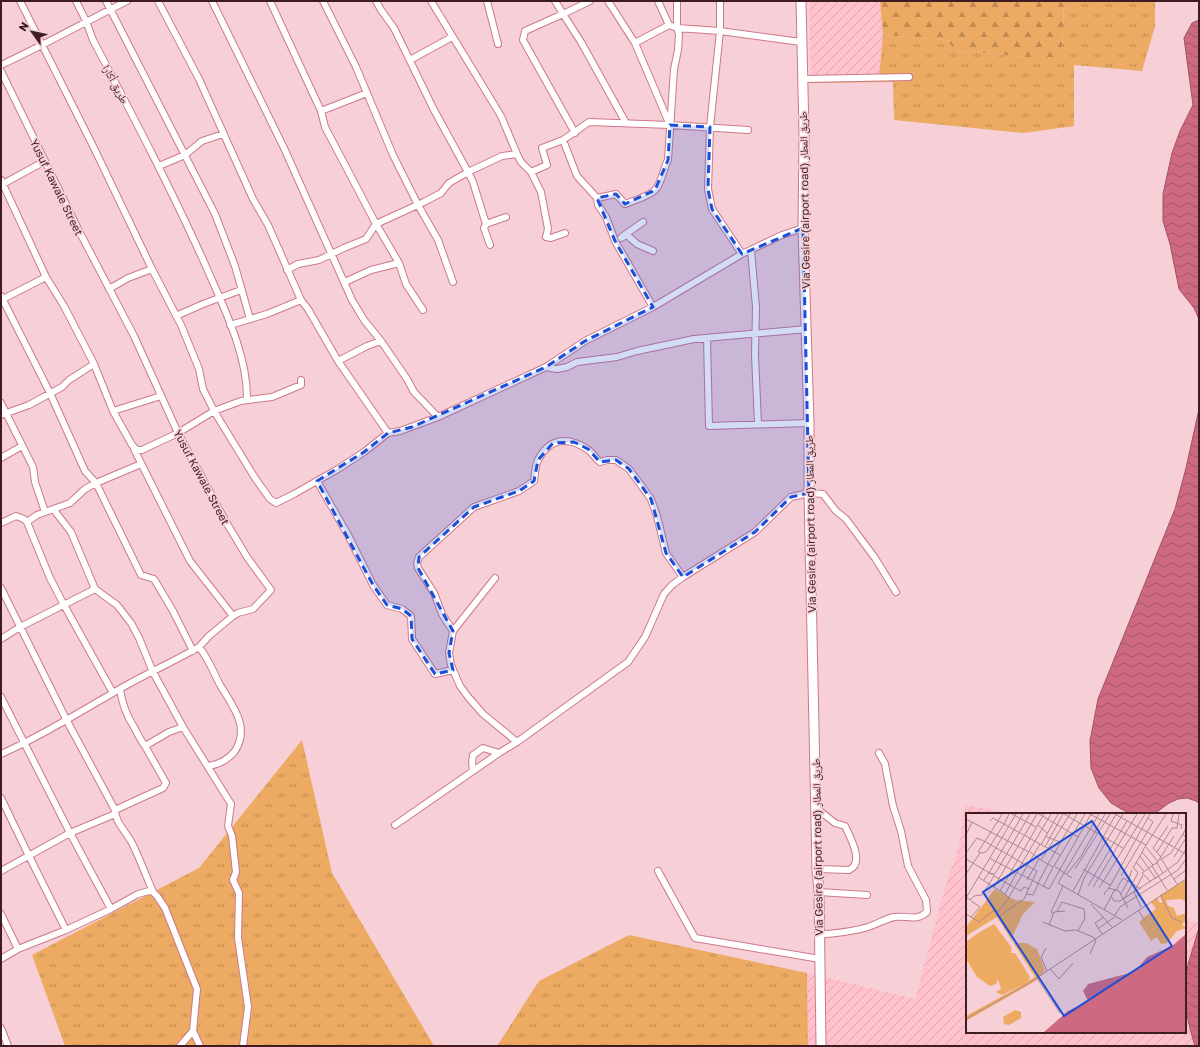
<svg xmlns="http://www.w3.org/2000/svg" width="1200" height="1047" font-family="'Golos Text','Noto Naskh Arabic',sans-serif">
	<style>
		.industrial { fill: url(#industrial-furrows) }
		.grass { fill: url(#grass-tufts) }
		.forest { fill: url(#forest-firs) }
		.water { fill: url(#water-waves); stroke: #a25264 }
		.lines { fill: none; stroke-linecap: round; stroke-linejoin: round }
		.minor-casing { stroke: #ce788b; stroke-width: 8 }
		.secondary-casing { stroke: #ce788b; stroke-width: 11 }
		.minor { stroke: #fff; stroke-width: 6 }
		.secondary { stroke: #fff; stroke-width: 9 }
		.marked { fill: #1d4ed8; fill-opacity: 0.2; stroke: #1d4ed8; stroke-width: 3; stroke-dasharray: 8 5; stroke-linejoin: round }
		.labels { text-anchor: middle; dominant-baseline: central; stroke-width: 3.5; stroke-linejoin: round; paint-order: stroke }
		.street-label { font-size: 11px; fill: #3f1c24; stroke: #f6d0d6 }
		.inset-road { fill: none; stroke: #ad888f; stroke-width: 1 }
		.view { fill: #1d4ed8; fill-opacity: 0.15; stroke: #1d4ed8; stroke-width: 2 }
		.inset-edge { fill: none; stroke: #3f1c24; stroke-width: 2 }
	</style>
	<defs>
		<pattern id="industrial-furrows" width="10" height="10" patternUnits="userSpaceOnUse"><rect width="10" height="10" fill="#ffc2cd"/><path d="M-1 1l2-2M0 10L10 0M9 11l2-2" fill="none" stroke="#dca6b0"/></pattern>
		<pattern id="grass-tufts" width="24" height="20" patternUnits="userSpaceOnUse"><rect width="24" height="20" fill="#ecaa62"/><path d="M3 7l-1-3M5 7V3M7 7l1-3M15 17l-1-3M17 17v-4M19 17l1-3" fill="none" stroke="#c18a51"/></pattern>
		<pattern id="forest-firs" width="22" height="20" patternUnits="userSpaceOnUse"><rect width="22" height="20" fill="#ecaa62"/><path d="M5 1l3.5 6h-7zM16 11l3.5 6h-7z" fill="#c18a51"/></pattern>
		<pattern id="water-waves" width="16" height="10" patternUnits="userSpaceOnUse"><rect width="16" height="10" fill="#cd6980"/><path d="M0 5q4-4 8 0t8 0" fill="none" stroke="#a85669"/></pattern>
	</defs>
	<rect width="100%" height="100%" fill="#f6d0d6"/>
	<path class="industrial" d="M809,1H880L883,35L879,77H811Z
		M965,805L1014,814H967V1032H1185V1000L1189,1027L1195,1046H808L807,973L915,999L949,874L958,851Z
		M1185,920L1199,923V928L1188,962L1186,978L1185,998Z"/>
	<path class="grass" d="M1064,1H1155V26L1142,71L1074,65V126L1024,133L894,120L893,82L811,83V77H879L883,35L945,40L958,51L1026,57H1062Z
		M302,740L332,873L434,1046H65L32,955L199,868Z
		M629,935L807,973L808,1046H497L539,981Z"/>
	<path class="forest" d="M880,1H1064L1062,58L1026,57L958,51L945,40L883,35Z"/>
	<path class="water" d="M1199,20V319L1194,308L1179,289L1170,244L1163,221V194L1172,153L1180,131L1193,105L1184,38L1192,23Z
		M1199,409V804L1196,801L1187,798L1178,799L1169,803L1157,812L1152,814H1131L1123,810L1111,803L1099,788L1091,768L1090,741L1098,699L1175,509L1186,468Z
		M1199,928V1046H1195C1186,1018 1181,989 1189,961C1192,950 1196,939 1199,928Z"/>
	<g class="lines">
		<defs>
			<path id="minor" d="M20,1L94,148L152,269L181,325L199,369L203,389L214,411L255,478L270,499L276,503L294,494L338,469L364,452L388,433L400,431L438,417L546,367L585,341L653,307L742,254L782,235L803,228
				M76,1L86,21L93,40C133,116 173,192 208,271C225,310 248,357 247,400
				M106,1L215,214L235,266L250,319
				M158,1L199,79L253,199L268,225L301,300L308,309L338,361L388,433
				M212,1L284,148L352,300L364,320L381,341L407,379L414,392L438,417
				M270,1L321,111L325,127L376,224L399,263L406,284L423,310
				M323,1L356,67L393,155L418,205L438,240L453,282
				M376,1L381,10L394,28L434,110L468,172L473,182L486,224L484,228L490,245
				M431,1L501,116L517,154L521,162L531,172L541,192L548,229L546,237L551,238L565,233
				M487,1L498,44
				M555,1L563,14L590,1
				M608,1L635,43L669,123
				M658,1L669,25L677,28L720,31L801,42
				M720,1V31L710,127L708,189L712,209L742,254
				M635,43L669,25
				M410,60L452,37
				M1,65C44,45 85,22 127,1
				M1,71L79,231L134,336L178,433L226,522L247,557L271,590L253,609L238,613L233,616L209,636L199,647C171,663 141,676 113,693C76,714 40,737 1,754
				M803,79L909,77
				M321,111L367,93
				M575,133L523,40L525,31L563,14L581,42L626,123
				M563,140L577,176L597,198L598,205L606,217L615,241L653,307
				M159,166L185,155L202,141L223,134
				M531,172L547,165L542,148L563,140L589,122L670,125L748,130
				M1,180L46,277L64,306L94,364L113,411L132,445L137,450H142L178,433L214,411L241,401L272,397L301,385V380
				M1,185L45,161
				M597,198L616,194L625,204C633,201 649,196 655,190C662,183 663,169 668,160L674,69L678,50L679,34L677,28V1
				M486,224L506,217
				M623,236L643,222
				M621,238L627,235L637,244L653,251
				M751,250L756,307L755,355L758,424
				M287,270L298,264L319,260L344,248L366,239L376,224L424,202L441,193L449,183L468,172L502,156L517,154
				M345,282L371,270L399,263
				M109,289L128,278L152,269
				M1,296L50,393L85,471L96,483L85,489L70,503L37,515L27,522
				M3,299L46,277
				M176,316L203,304L241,290
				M230,325L267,314L301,300
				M707,338L709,426L809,423
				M338,361L367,346L381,341
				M546,367L557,369L567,367L577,362L617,357L637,351L694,339L807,329
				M1,403L33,467L35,482L45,512
				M113,411L161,396
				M1,415L29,405L62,387L69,380L94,364
				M134,449L190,561L233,616
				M1,458L22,446
				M141,464L96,483L141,575L154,579L173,611L193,651
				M317,481L348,535L373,585L387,605L402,609L411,616L412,639L435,674L453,670
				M54,510L71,532L95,589
				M1,523L16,516L24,519L27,522L50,578L64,605L113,693
				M495,578L453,631L449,653L451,665L460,686L469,698L483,714L517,742
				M1,588L67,721L115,810C115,822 126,832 132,843C140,859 146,876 153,892
				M453,631L442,614L434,593L418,568L417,563L419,557L474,507L519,491L534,481C535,474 535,466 538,460C549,438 568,436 587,449C592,452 595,458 600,462L607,460H616L629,469L651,499L657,516L666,553L683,577
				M1,639L20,627L95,589L117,605L131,623L139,638L153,672L183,727L231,804L228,826L232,836L236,872L233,880L239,893L238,938L248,1007L243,1046
				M199,647C208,658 213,671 219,683C231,704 251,726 235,751C228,760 220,764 209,766
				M120,689C122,703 126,715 134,727C138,734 140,740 145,746
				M1,697L70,833L111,909L138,894L149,891L153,892L157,896L165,908L197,989L193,1031L200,1046
				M473,771L472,763L473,755L483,748L499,753
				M1,798L29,856L66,930
				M816,808L835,823L845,826C850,837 865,863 849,870L817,869
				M115,810L163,788L166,783L145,746L169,732L183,727
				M395,825L499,753L517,742L628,662L645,637L664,594L672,585L683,577L755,532L791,497L809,493L823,494L836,511L846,519L875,558L896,592
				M1,871L70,833L115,814
				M658,871L695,938L820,959
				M819,892L867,895
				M1,914L18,949
				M819,935C835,933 853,932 868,927C877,924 885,919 894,917C907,915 916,922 927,912L926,900L908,866L901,831L893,806L885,764L879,753
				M1,959L18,949L66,930L111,909
				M1,1028L8,1046
				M180,1046L193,1031"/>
			<path id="secondary" d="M801,1L804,134L803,228L809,423V493L817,869L819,892L821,1046"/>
		</defs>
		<use href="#minor" class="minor-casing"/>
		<use href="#secondary" class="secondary-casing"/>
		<use href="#minor" class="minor"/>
		<use href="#secondary" class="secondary"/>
	</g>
	<path class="marked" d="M670,125L710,127L708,189L712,209L742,254L803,228L809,493L791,497L755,532L683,577L666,553L651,499L629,469L616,460L600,462L588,449L574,442L553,443L538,460L534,481L519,491L474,507L419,557L418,568L453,631L449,653L453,670L435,674L412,639L411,616L402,609L387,605L373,585L317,481L364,452L388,433L412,427L546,367L585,341L653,307L615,241L597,198L616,194L625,204L655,190L668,160Z"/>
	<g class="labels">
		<g class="street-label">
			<text transform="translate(116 84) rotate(62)">طريق أكارا</text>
			<text transform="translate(57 187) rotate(64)">Yusuf Kawale Street</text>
			<text transform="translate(804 200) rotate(-91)">Via Gesire (airport road) طريق المطار</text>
			<text transform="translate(202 477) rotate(62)">Yusuf Kawale Street</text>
			<text transform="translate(810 524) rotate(-91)">Via Gesire (airport road) طريق المطار</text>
			<text transform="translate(817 847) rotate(-91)">Via Gesire (airport road) طريق المطار</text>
		</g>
	</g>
	<g transform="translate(966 813)">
		<rect width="220" height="220" fill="#f6d0d6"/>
		<path d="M220,67V89L215,86L200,87L202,93L208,95L211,103L220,100V107L216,112L220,115L211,118L201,130L195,131L191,124L185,128L173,109L181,102L185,109L190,96L185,89L191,84L194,90L197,89L194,82ZM29,76L49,87L69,89L57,101L46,124L48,130H60L71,136L79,157L71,167L0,208V203L60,170L36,182L30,179L35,176L32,166L30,171L24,173L11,164L0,146V129L12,120L28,111L46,135L45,140H49L64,164L62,168L69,164L31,104L0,123V114Z" fill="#ecaa62"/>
		<path d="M190,96L200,117L191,122L181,102Z" fill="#ecaa62"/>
		<path d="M49,197L55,199V205L43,212L38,211L37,204Z" fill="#ecaa62"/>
		<path d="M220,121V219H78L102,198L122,188L117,178L122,171L164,160L172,155L181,144L206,133Z" fill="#cd6980"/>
		<path class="inset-road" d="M43,1L38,11L31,22L21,38L17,40L12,39L32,8L38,11L94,42M46,1L70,14M73,1L112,24M98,1L157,35M124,1L180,32L174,43L190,66M133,1L92,70L156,107M149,1L220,41M207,1L205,8L216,12L215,16M0,6L63,39M24,8L27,5L32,8L36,1M72,12L81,20M0,22L6,9M79,23L94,29M75,32L92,1M180,32L200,1M79,34L97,1M180,34L192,49M176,39L187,52L191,50M191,39L206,15H211L213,1M0,40L11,25L20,29L30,35L41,41L56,50L71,58L58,86L32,104L30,101L43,85L39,81L56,50L85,1M195,44L187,35L202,13M208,44L220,25L217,21L220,15M23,45L83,76L125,1M0,46L49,75M73,46L82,51L111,1M75,47L104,1M194,47L205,40L217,21M196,47L211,71M170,49L178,58M186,53L201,77M167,55L174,43M109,56L144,1M117,56L144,72M166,57L162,68L175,76M23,60L57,1M197,60L212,49L220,36M0,61L14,40M101,61L115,43L139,1M155,63L187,9L182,5M12,64L39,81M106,65L88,53L119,1M208,66L220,57M61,67L73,46L63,38M17,68L23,60L29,61L64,1M185,69L176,60L187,52M71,72L82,51L87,54M122,73L161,8M28,74L71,1M77,74L87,54M127,74L171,1M49,75L55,78L58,74L63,76M133,75L179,1M143,75L153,78L162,95M150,77L157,65L162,68L155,81M34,78L78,1M107,78L150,1M60,81L67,82L72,72M112,82L118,65L157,1M139,82L138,81L143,75L184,1M194,82L206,105L216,109M145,83L148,88H154L197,60L191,50L208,23M0,84L4,87L8,83L16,82L28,63M43,84L74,31M0,85L50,1M158,86L172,60L167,54M5,88L14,94L5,104M125,91L146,114M175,94L168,79L177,62M138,97L149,76M172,97L179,108M91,98L96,89L118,96L119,105L112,118M87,100L85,99L97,73M0,101L13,109L28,97L32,98M149,102L154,94L212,57L220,46M77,109L99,118L110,117L127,124L130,127L124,141M83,112L88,99L99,98M133,115L150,103M136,121L129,110L138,104M80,135L75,144L81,158M84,156L93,166L107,150M71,165L94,200M0,206L63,170L220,66"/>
		<path class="view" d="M126,8L206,133L98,203L17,79Z"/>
		<rect width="220" height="220" class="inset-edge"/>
	</g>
	<rect width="1200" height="1047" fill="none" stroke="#3f1c24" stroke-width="4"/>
	<g transform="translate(32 32) rotate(303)" stroke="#f6d0d6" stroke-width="3" paint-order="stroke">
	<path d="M0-3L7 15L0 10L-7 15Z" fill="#3f1c24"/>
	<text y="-6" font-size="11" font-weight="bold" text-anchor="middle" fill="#3f1c24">N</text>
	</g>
</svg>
